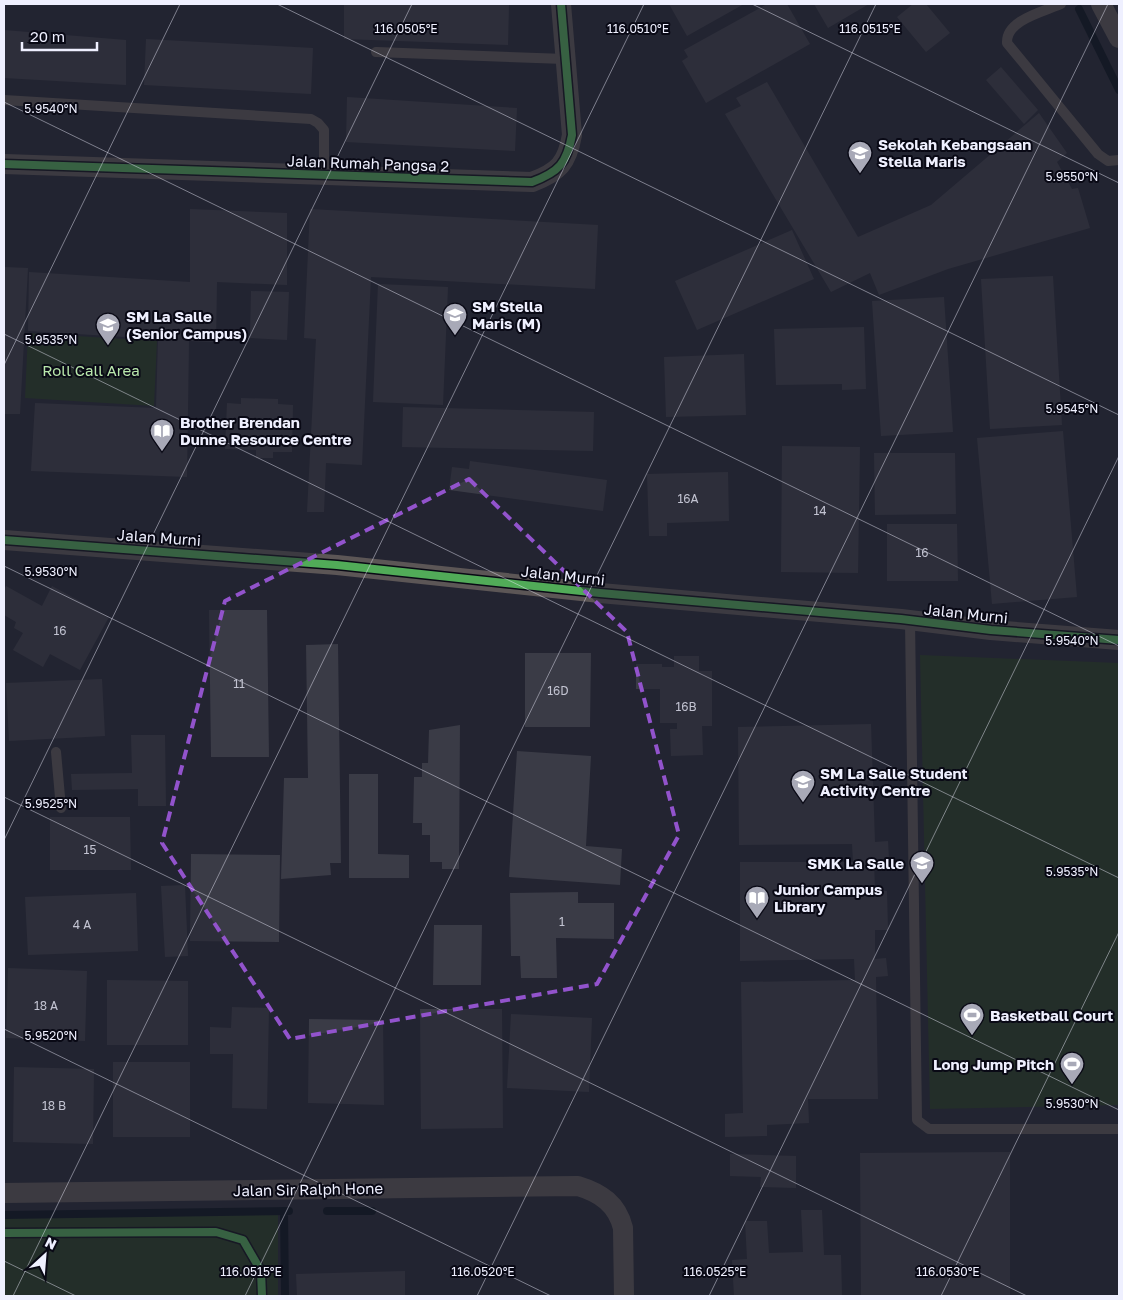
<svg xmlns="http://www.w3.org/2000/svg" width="1123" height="1300" font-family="'Golos Text',sans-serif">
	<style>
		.green { fill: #253a21 }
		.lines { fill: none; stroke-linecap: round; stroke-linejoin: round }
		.stream { stroke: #030d18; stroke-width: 8 }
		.building { fill: #3a3b46 }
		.lane { stroke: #5c5656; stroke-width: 10 }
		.street { stroke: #5c5656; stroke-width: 20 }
		.cycleway-casing { stroke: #090915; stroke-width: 11 }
		.cycleway { stroke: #51ab58; stroke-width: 8 }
		.marked { fill: none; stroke: #9253cc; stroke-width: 4; stroke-dasharray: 10 6; stroke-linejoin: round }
		.ticks { fill: none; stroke: #eff0ff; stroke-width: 1; stroke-opacity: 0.45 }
		.labels { text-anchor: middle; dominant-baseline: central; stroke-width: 4; stroke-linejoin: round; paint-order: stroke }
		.number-label { font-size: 12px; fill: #c2c3d1 }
		.poi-label { font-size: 15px; font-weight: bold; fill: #eff0ff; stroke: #090915; text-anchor: start }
		.street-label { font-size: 15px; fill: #eff0ff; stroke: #090915 }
		.park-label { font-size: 15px; fill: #b9e8ac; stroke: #090915 }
		.ticks-label { font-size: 12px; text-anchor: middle; fill: #eff0ff; stroke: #090915; stroke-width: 4; stroke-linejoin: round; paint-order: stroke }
	</style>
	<rect width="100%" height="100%" fill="#232431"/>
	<path class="green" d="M28,333L157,341L154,406L25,398Z
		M920,655L1119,663V1105L930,1109Z
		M278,1213V1296H4V1216Z"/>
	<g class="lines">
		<path class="stream" d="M1079,9L1119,90
			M284,1211L285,1296
			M327,1211H372
			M4,1215L289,1211"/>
	</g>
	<path class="building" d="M344,4L509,5L508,45L344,39Z
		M669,4H744L687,36Z
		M767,4H787L810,44L706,103L682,61L688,57L684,50Z
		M814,4H869L828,28Z
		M913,4H926L950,33L926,52L897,17Z
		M4,30L126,40V85L4,78Z
		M146,39L313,48L311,94L144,85Z
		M1001,67L1038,110L1024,124L986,80Z
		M767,82L858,237L931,205L1039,113L1067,153L1057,162L1072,189L1078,188L1090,228L948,269L879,295L870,273L831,292L725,114L741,106L736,98Z
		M347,97L517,108L515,151L346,142Z
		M190,209L287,213V285L217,282L216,342L189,341L187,477L31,471L35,403L156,408L158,339L28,331L29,272L190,282Z
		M310,209L598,225L595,289L371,277L362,465L326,463L324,512H307L316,339L304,338Z
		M792,230L814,279L697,330L675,281Z
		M4,267L28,268L20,414H4Z
		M1053,276L1062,425L990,429L981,279Z
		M378,284L448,287L443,405L373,402Z
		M251,291L289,292L287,340L250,338Z
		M944,297L953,432L881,436L872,301Z
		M864,327L866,389L842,390V384L776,385L774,329Z
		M744,354L746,415L666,417L664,357Z
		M241,398L278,399V404L293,405L292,452H273V458H256V450L225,449L227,403L241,404Z
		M403,407L594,412L593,451L402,447Z
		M1063,431L1077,597L992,604L977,438Z
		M782,446L860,447L858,573L781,572Z
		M874,453H955L956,514L875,515Z
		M470,461L607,480L603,511L449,490L452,467L469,469Z
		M728,472L729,521L667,523V536H649L647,474Z
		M887,524H957L958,581H887Z
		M6,586L42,606L52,586L109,617L80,670L50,654L43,667L13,650L23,633L14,628L16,622L4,615V590Z
		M209,610H267L269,757H211Z
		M338,644L341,863H330L331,875L281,879L284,778H308L306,645Z
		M525,653H591L590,727H525Z
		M674,656H699V671H712V726H702L703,755L671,756L670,729H677V723H660V689H636V664H662V667H674Z
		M102,679L105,736L9,741L6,683Z
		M871,724L875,842L888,841L889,859H874L875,891H887L888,930H875V959L886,958L888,976L876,977L878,1099H808L809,1123L767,1125V1136L725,1137V1114L743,1113L741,982L855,980L854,959L740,961V862H853L852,844L739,845L738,727Z
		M460,725L459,869H442V862H430V835H422V823H413L414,777H422V763H428L429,730Z
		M131,735H165L166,806H138V789L72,790L71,774L132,773Z
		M517,751L591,756L586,846L622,849L620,885L509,877Z
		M349,774H378V854L409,855V878H349Z
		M50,817H130L131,870H50Z
		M191,854L280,855L279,942L190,941Z
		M185,885L188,956L165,957L161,886Z
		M578,892V903H614V939L556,938L557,978H521L520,956H511L510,893Z
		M136,893L138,951L28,955L25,897Z
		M434,925H482L481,985H433Z
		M8,968L87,971L85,1041L6,1038Z
		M107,980L188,981V1045H107Z
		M232,1007L269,1008L267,1109L232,1108L233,1054H210V1027L231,1028Z
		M420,1009H502L503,1128L421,1129Z
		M511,1014L592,1018L589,1092L507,1088Z
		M309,1019L383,1020L384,1105L308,1103Z
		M113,1062H190V1137H113Z
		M14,1067L94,1069L93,1144L13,1142Z
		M1010,1152V1296H861L860,1153Z
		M730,1154L796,1156V1188L760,1187L761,1177L730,1176Z
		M801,1210H822L824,1255H841L842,1296H734L732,1260L747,1259L745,1221H767L769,1253L803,1252Z
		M405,1271V1296H297L296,1274Z"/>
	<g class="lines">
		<path class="lane" d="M1061,4C1043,12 1006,20 1007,43L1098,154L1108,161L1119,160
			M376,52L565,59
			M4,100L311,119L318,123L324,130V175
			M910,621L917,1120L929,1129H1119
			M56,752L61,808"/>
		<path class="street" d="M1101,4L1119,38
			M4,164L532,182C559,172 567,163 572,135L561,4
			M4,540L337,565L600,593L901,619L991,630L1119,640
			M4,1193L578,1186C601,1193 617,1204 623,1228L624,1296"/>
		<defs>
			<path id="cycleway" d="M4,164L532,182C559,172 567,163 572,135L561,4
				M4,540L337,565L600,593L901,619L991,630L1119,640
				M4,1233L216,1232L243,1240L261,1271L262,1296"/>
		</defs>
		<use href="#cycleway" class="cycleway-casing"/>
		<use href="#cycleway" class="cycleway"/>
	</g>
	<path d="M0 0H1123V1300H0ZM469,479L627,632L679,835L597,984L290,1039L162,843L225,601Z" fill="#232431" fill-opacity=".55" fill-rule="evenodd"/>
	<path class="marked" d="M469,479L627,632L679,835L597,984L290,1039L162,843L225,601Z"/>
	<path class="ticks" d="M277,4L1119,415M752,4L1119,183M4,102L1119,646M4,334L1119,878M4,365L180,4M4,566L1119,1110M4,797L1027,1296M4,840L412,4M4,1029L551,1296M4,1261L76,1296M13,1296L644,4M245,1296L876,4M477,1296L1108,4M709,1296L1119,456M941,1296L1119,932"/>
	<defs>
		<symbol id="school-pin" viewBox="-11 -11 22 30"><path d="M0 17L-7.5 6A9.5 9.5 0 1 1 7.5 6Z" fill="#a8a9b7" stroke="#090915"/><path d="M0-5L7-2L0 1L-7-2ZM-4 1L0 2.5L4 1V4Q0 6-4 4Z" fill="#fff"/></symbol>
		<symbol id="library-pin" viewBox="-11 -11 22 30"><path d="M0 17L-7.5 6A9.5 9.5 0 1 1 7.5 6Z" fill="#a8a9b7" stroke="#090915"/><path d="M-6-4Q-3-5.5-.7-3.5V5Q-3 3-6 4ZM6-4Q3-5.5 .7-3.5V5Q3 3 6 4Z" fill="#fff"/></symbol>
		<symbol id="stadium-pin" viewBox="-11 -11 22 30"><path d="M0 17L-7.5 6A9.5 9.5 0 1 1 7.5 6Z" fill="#a8a9b7" stroke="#090915"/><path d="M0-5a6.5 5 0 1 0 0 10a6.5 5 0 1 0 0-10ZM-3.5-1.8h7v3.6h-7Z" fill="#fff"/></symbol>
	</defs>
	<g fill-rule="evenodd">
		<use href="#school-pin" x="846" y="139" width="28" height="38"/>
		<use href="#school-pin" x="441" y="301" width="28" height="38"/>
		<use href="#school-pin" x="94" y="311" width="28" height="38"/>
		<use href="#library-pin" x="148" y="417" width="28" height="38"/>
		<use href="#school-pin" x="789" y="768" width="28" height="38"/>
		<use href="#school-pin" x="908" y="849" width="28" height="38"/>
		<use href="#library-pin" x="743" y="884" width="28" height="38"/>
		<use href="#stadium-pin" x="958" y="1001" width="28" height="38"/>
		<use href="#stadium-pin" x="1058" y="1050" width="28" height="38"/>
	</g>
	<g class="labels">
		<g class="number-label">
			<text x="688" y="498">16A</text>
			<text x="820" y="510">14</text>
			<text x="922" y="552">16</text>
			<text x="60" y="630">16</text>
			<text x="239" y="683">11</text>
			<text x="558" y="690">16D</text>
			<text x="686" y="706">16B</text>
			<text x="90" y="849">15</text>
			<text x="562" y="921">1</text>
			<text x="82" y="924">4 A</text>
			<text x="46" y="1005">18 A</text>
			<text x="54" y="1105">18 B</text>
		</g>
		<g class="poi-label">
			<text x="878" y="144">Sekolah Kebangsaan<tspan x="878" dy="17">Stella Maris</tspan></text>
			<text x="472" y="306">SM Stella<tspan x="472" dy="17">Maris (M)</tspan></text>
			<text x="126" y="316">SM La Salle<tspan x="126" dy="17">(Senior Campus)</tspan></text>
			<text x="180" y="422">Brother Brendan<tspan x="180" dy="17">Dunne Resource Centre</tspan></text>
			<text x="820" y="773">SM La Salle Student<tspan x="820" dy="17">Activity Centre</tspan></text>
			<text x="904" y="863" text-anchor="end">SMK La Salle</text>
			<text x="774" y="889">Junior Campus<tspan x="774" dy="17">Library</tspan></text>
			<text x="990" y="1015">Basketball Court</text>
			<text x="1054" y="1064" text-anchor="end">Long Jump Pitch</text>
		</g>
		<g class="street-label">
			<text transform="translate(368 163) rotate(2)">Jalan Rumah Pangsa 2</text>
			<text transform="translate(159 537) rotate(4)">Jalan Murni</text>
			<text transform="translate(563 575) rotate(6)">Jalan Murni</text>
			<text transform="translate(966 613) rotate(6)">Jalan Murni</text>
			<text transform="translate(308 1189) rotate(-1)">Jalan Sir Ralph Hone</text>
		</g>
		<g class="park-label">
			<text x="91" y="370">Roll Call Area</text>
		</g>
	</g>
	<g class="ticks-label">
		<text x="406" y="33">116.0505°E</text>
		<text x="638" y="33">116.0510°E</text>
		<text x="870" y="33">116.0515°E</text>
		<text x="51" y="113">5.9540°N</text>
		<text x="1072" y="181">5.9550°N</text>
		<text x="51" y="344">5.9535°N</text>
		<text x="1072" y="413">5.9545°N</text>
		<text x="51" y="576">5.9530°N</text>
		<text x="1072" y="645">5.9540°N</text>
		<text x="51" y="808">5.9525°N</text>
		<text x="1072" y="876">5.9535°N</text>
		<text x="51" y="1040">5.9520°N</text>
		<text x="1072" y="1108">5.9530°N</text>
		<text x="251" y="1276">116.0515°E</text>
		<text x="483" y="1276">116.0520°E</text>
		<text x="715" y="1276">116.0525°E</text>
		<text x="948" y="1276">116.0530°E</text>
	</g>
	<rect width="1123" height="1300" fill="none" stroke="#eff0ff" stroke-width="10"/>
	<g transform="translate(45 1255) rotate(26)" stroke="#090915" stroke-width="4" paint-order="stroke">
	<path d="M0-4L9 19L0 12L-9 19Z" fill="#eff0ff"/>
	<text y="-8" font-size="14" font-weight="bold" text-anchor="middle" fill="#eff0ff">N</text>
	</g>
	<path d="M22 42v8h75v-8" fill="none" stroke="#eff0ff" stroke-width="2.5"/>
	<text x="30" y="42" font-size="15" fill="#eff0ff" stroke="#090915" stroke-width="4" paint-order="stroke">20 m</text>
</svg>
